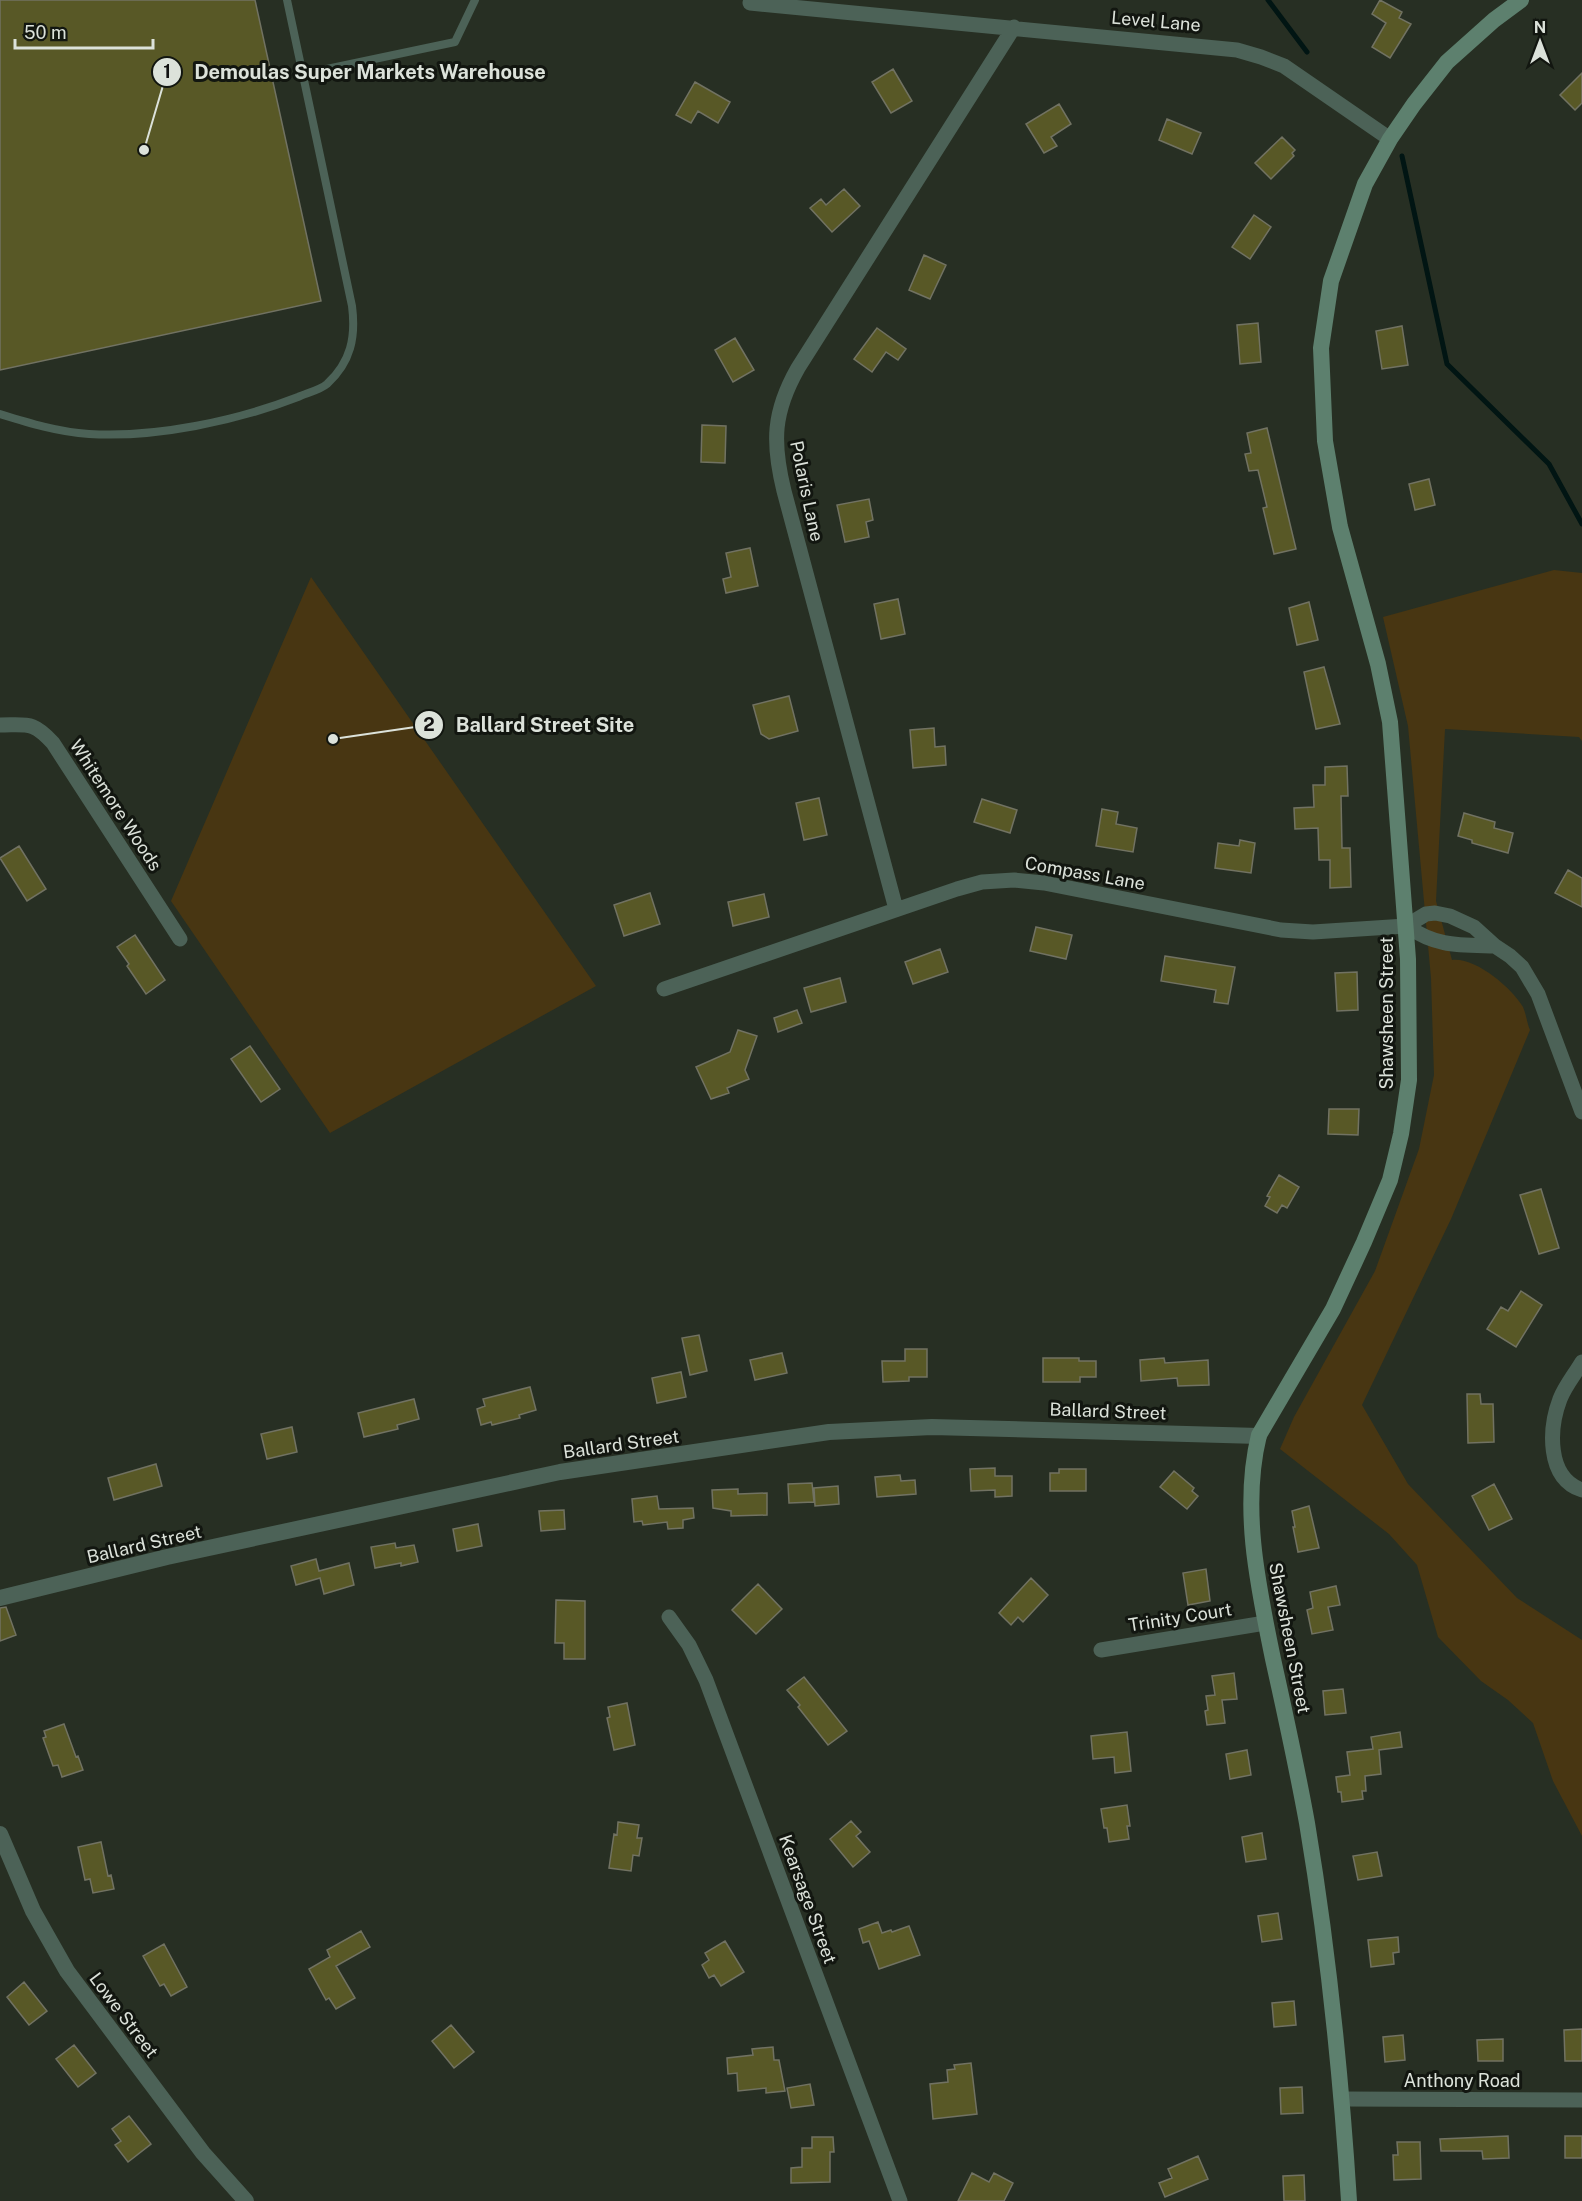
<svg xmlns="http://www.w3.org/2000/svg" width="1582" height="2201" font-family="'Public Sans',sans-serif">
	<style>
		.green { fill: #483612 }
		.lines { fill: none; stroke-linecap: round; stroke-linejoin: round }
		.stream { stroke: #011513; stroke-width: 5 }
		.building { fill: #585826; stroke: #717262; stroke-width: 1.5 }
		.service { stroke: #4c6257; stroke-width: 8 }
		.minor { stroke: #4c6257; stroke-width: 15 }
		.tertiary { stroke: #4c6257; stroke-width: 16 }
		.secondary { stroke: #5d806e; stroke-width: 16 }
		.labels { text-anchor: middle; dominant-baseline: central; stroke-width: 6; stroke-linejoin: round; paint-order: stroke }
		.street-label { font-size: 18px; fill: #dce2da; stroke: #121610 }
		.leader { fill: none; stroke: #dce2da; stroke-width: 2 }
		.callout-dot { fill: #dce2da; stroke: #121610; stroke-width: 2 }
		.mark-label { font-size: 18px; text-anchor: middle; font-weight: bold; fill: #111 }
		.callout-label { font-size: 20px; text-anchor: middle; font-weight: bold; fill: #dce2da; stroke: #121610; stroke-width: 6; stroke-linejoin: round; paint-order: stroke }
	</style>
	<rect width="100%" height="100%" fill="#272f23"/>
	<path class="green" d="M1554,570L1582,573V741L1579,737L1445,729L1436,901L1452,960C1475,957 1511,987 1523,1007C1526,1014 1527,1023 1530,1030L1451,1219L1362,1405L1408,1484L1517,1598L1582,1640V1836L1553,1781L1533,1723L1508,1700L1481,1681L1438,1637L1417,1565L1389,1534L1280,1449L1294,1417L1375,1271L1419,1149L1434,1075L1431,978L1408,726L1383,617Z
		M311,577L596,986L330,1133L171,901Z"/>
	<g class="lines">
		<path class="stream" d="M1268,0L1307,52
			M1402,156L1447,364L1549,464L1582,524"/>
	</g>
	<path class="building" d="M0,0H255L321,301L0,370Z
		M1380,0L1402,12L1399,18L1411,24L1390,58L1372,47L1386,23L1372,14Z
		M893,69L912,101L891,113L872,82Z
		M1582,73V103L1575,110L1560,95Z
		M695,82L730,102L718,123L698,111L691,123L676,115Z
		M1059,104L1071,124L1051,137L1057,146L1044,153L1026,124Z
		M1167,119L1201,133L1192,154L1159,140Z
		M1282,137L1295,150L1292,153L1294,156L1271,179L1255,163Z
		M844,189L860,206L832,232L810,208L821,199L826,205Z
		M1254,215L1271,227L1250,259L1232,247Z
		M924,255L946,265L930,299L909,290Z
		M1258,323L1261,362L1240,364L1237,325Z
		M1402,326L1408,365L1382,369L1376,331Z
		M877,328L906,349L898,360L886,352L872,372L854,359Z
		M735,338L754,370L733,382L715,350Z
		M702,425L726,426L725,463L701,462Z
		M1267,428L1296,549L1274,554L1263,508L1267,507L1258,470L1249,471L1245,454L1251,453L1247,433Z
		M1429,479L1435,505L1415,510L1409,484Z
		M869,499L873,520L866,522L869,537L845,542L837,505Z
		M750,548L758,586L726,593L723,579L731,577L726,553Z
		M898,599L905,634L881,639L874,604Z
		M1309,602L1318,640L1297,645L1289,608Z
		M1324,667L1340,724L1316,729L1304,672Z
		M789,696L798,731L769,739L761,734L753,705Z
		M934,728L935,747L945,746L946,765L913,768L910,730Z
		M1347,766L1348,796H1341L1342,848H1350L1351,887L1330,888V860H1319L1318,828L1295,829L1294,808L1314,807L1313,785H1325V767Z
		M819,798L827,835L804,840L796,803Z
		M982,799L1017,810L1010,833L974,822Z
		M1102,809L1118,812L1116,824L1137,828L1133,852L1096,846Z
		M1464,813L1495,822L1494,828L1513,833L1508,853L1472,843V840L1458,836Z
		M1240,840L1255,843L1251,873L1215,868L1218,843L1239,846Z
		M19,846L46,889L27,901L0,858Z
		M1568,870L1582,878V907L1555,893Z
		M650,893L660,924L624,936L614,905Z
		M764,894L769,917L733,926L728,902Z
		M1036,927L1072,935L1066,959L1030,951Z
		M135,935L165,980L146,994L127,966L129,964L117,947Z
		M940,949L948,972L913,984L905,962Z
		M1165,956L1235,967L1228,1004L1214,1002L1216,990L1161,981Z
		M1357,972L1358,1010L1337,1011L1335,973Z
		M840,978L846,1002L811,1012L804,988Z
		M797,1010L802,1023L778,1032L774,1018Z
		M738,1030L757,1036L745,1070L749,1079L727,1088L729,1093L711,1099L696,1067L730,1052Z
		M250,1046L280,1089L261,1102L231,1059Z
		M1329,1109H1359L1358,1135L1328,1134Z
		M1279,1175L1299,1187L1287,1208L1282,1205L1277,1213L1265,1206L1270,1197L1267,1196Z
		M1541,1189L1559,1248L1539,1254L1520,1195Z
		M1521,1291L1542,1305L1516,1347L1487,1329L1501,1307L1508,1311Z
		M699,1335L707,1371L690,1375L682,1338Z
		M905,1349H927V1377H909V1381L883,1382L882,1361H905Z
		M782,1353L787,1373L755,1380L750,1360Z
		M1043,1358H1079V1361H1096V1377H1080V1382H1043Z
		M1164,1358L1165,1363L1208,1360L1209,1385L1178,1386L1177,1378L1141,1381L1140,1360Z
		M681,1372L686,1397L657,1403L652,1378Z
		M530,1387L536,1410L519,1415L520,1418L492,1425L491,1422L481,1425L477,1409L485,1406L483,1399Z
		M1467,1394H1480L1481,1404H1493L1494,1442L1468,1443Z
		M414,1399L419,1419L397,1425L398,1429L364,1437L358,1413Z
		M292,1427L297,1452L267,1459L261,1434Z
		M156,1464L162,1486L114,1500L108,1478Z
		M995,1468V1476H1012V1496L995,1497V1490L971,1491L970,1469Z
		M1059,1469H1086V1491H1050V1473H1059Z
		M1174,1471L1194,1488L1192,1491L1198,1496L1187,1509L1160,1487Z
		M900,1475L901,1481L915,1480L916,1494L877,1497L875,1477Z
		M812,1483L814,1502L789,1503L788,1484Z
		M1494,1484L1512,1519L1489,1530L1472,1496Z
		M838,1486L839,1504L815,1506L814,1488Z
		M738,1489V1494L767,1493V1515L731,1516V1511L713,1508L712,1490Z
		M657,1496L659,1509L693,1508L694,1518L683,1520V1528L668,1529L667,1522L643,1525L642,1521L634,1522L632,1499Z
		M1309,1506L1319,1548L1298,1552L1293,1527H1295L1292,1511Z
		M564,1510L565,1529L541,1531L539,1511Z
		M478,1524L482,1546L457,1551L453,1529Z
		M395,1543L396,1548L414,1545L418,1562L401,1566V1563L375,1568L371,1547Z
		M316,1559L319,1571L349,1563L354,1585L324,1594L320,1578L296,1585L291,1566Z
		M1206,1569L1210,1601L1188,1605L1183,1573Z
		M1031,1578L1048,1595L1023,1622L1018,1617L1011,1625L999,1613Z
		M758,1584L782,1609L756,1634L732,1610Z
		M1336,1586L1340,1605L1328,1607L1333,1630L1312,1634L1307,1610L1313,1608L1310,1592Z
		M556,1600L585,1601V1659H564V1643H555Z
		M6,1607L16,1635L0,1641V1608Z
		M1234,1673L1237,1699L1222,1700L1225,1723L1207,1725L1205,1711L1208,1710L1206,1696L1215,1695L1212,1676Z
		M804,1677L847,1731L828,1745L798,1707L800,1705L787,1690Z
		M1343,1689L1346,1713L1325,1715L1323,1691Z
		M627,1703L635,1745L614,1750L607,1718L610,1717L608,1707Z
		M64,1724L76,1757L78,1756L83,1770L62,1777L58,1765L53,1766L43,1738L46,1737L44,1731Z
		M1127,1732L1131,1771L1115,1773L1114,1757L1093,1759L1091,1736Z
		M1400,1732L1402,1747L1379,1750L1381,1774L1365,1776L1366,1791H1362L1363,1799L1342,1802L1341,1792H1338L1336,1777L1350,1775L1347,1752L1373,1749L1371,1737Z
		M1247,1750L1251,1775L1230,1779L1226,1754Z
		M1127,1805L1130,1826H1127L1129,1839L1109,1842L1107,1828H1104L1101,1809Z
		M851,1821L861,1832L856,1836L870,1852L853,1867L830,1839Z
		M618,1822L639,1825L637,1838H642L639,1856L633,1855L631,1871L609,1868L614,1834L617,1835Z
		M1262,1833L1266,1859L1246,1862L1242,1837Z
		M101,1842L108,1876L111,1875L114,1889L93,1893L90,1879L85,1880L78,1847Z
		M1377,1852L1382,1876L1358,1880L1353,1856Z
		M1278,1913L1282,1939L1262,1942L1258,1916Z
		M878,1922L882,1933L891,1930L892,1932L909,1926L920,1955L879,1969L869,1941L863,1943L859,1929Z
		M361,1931L370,1947L336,1966L355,1998L336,2009L329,1998L326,2000L309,1969L330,1957L327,1950Z
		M1398,1937L1399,1952L1393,1953L1394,1964L1371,1967L1368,1940Z
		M725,1941L744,1972L721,1986L714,1975L709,1978L702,1965L709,1960L705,1953Z
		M164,1944L187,1987L171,1996L164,1984L160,1986L143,1956Z
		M24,1982L47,2011L29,2025L7,1997Z
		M1294,2001L1296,2025L1274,2027L1272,2003Z
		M451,2025L474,2052L454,2068L432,2041Z
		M1582,2029V2061H1565L1564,2030Z
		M1403,2035L1405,2060L1385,2062L1383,2037Z
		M1503,2039V2061H1478L1477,2040Z
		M74,2045L96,2073L78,2087L56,2059Z
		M773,2047L774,2060H779L785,2091L766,2093V2088L738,2091L737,2073L728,2074L727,2058L753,2055L752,2049Z
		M971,2063L977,2114L933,2119L930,2084L948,2082L947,2070L955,2069L954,2065Z
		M810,2084L814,2105L791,2108L787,2088Z
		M1302,2087L1303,2113L1281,2114L1280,2088Z
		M129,2116L151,2144L128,2162L115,2145L121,2141L112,2129Z
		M1508,2136L1509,2158L1483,2159L1482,2151H1441L1440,2139Z
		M1565,2136H1582V2158H1565Z
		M812,2137H833L834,2152H830V2182L791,2183V2168L802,2167V2148H812Z
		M1397,2142H1420L1421,2179L1394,2180L1393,2155H1398Z
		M1198,2156L1208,2179L1165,2197L1159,2183L1172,2178L1168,2169Z
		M972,2173L989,2182L994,2173L1013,2183L1004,2201H958Z
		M1304,2175L1305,2201H1284L1283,2176Z"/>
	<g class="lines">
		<path class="service" d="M303,74L455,42L475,0
			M0,414C29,423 58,432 89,434C156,438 236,421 298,397C307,393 320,390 327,384C351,362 356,337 352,306L287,0"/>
		<path class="minor" d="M750,3L1237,50L1261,57L1284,66L1390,139
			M0,725C28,725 33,721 53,743L180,939
			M896,909L784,491C772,442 773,412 798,368L1014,27
			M1406,926L1426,914L1435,913L1450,916L1474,927L1495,946L1510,956L1522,967L1538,994L1582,1112
			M1406,926C1438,947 1457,945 1495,946
			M664,989L957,889L982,882L1014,880L1044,883L1281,930L1313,932L1406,926
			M1582,1362C1575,1374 1565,1386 1560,1399C1549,1428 1546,1478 1582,1490
			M669,1617L689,1645L706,1680L900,2201
			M1101,1650L1265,1623
			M1342,2099L1582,2100"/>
		<path class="tertiary" d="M0,1598L167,1557L560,1472L829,1432L932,1427L1259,1436
			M0,1834L33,1911L67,1971L203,2153L246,2201"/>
		<path class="secondary" d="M1349,2201C1341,2075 1328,1948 1307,1823C1297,1768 1285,1713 1273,1659C1258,1586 1241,1508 1259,1435L1333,1309L1364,1242L1390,1180L1401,1134L1409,1080L1408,959L1390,722L1378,664L1340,527L1325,441L1321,348L1331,281L1365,184L1390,139L1414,104L1447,62L1494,20L1521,0"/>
	</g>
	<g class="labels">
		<g class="street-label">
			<text transform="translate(1156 21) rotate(5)">Level Lane</text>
			<text transform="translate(807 491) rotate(78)">Polaris Lane</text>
			<text transform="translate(116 805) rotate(57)">Whitemore Woods</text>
			<text transform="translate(1085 873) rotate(10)">Compass Lane</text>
			<text transform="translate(1386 1013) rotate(-90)">Shawsheen Street</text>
			<text transform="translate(1108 1411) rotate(2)">Ballard Street</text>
			<text transform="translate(621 1444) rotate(-8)">Ballard Street</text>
			<text transform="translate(144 1544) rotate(-13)">Ballard Street</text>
			<text transform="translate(1180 1617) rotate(-9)">Trinity Court</text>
			<text transform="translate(1290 1638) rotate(79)">Shawsheen Street</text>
			<text transform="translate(808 1899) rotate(70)">Kearsage Street</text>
			<text transform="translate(124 2015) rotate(53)">Lowe Street</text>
			<text x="1462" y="2080">Anthony Road</text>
		</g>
	</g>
	<path class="leader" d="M144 150L167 72M333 739L429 725"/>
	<g class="callout-dot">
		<circle cx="144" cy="150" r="6"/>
		<circle cx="333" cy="739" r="6"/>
		<circle cx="167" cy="72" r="15"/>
		<circle cx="429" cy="725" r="15"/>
	</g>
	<g class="mark-label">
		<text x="167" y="78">1</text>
		<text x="429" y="731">2</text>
	</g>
	<g class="callout-label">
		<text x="370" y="79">Demoulas Super Markets Warehouse</text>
		<text x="545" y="732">Ballard Street Site</text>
	</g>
	<g transform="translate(1540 42)" stroke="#121610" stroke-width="4.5" paint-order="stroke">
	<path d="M0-4.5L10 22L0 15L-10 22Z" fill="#dce2da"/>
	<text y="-9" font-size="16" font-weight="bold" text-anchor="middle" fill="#dce2da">N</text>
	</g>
	<path d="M15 39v9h138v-9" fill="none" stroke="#dce2da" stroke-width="3"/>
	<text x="24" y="39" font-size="18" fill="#dce2da" stroke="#121610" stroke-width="4.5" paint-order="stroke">50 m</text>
</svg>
